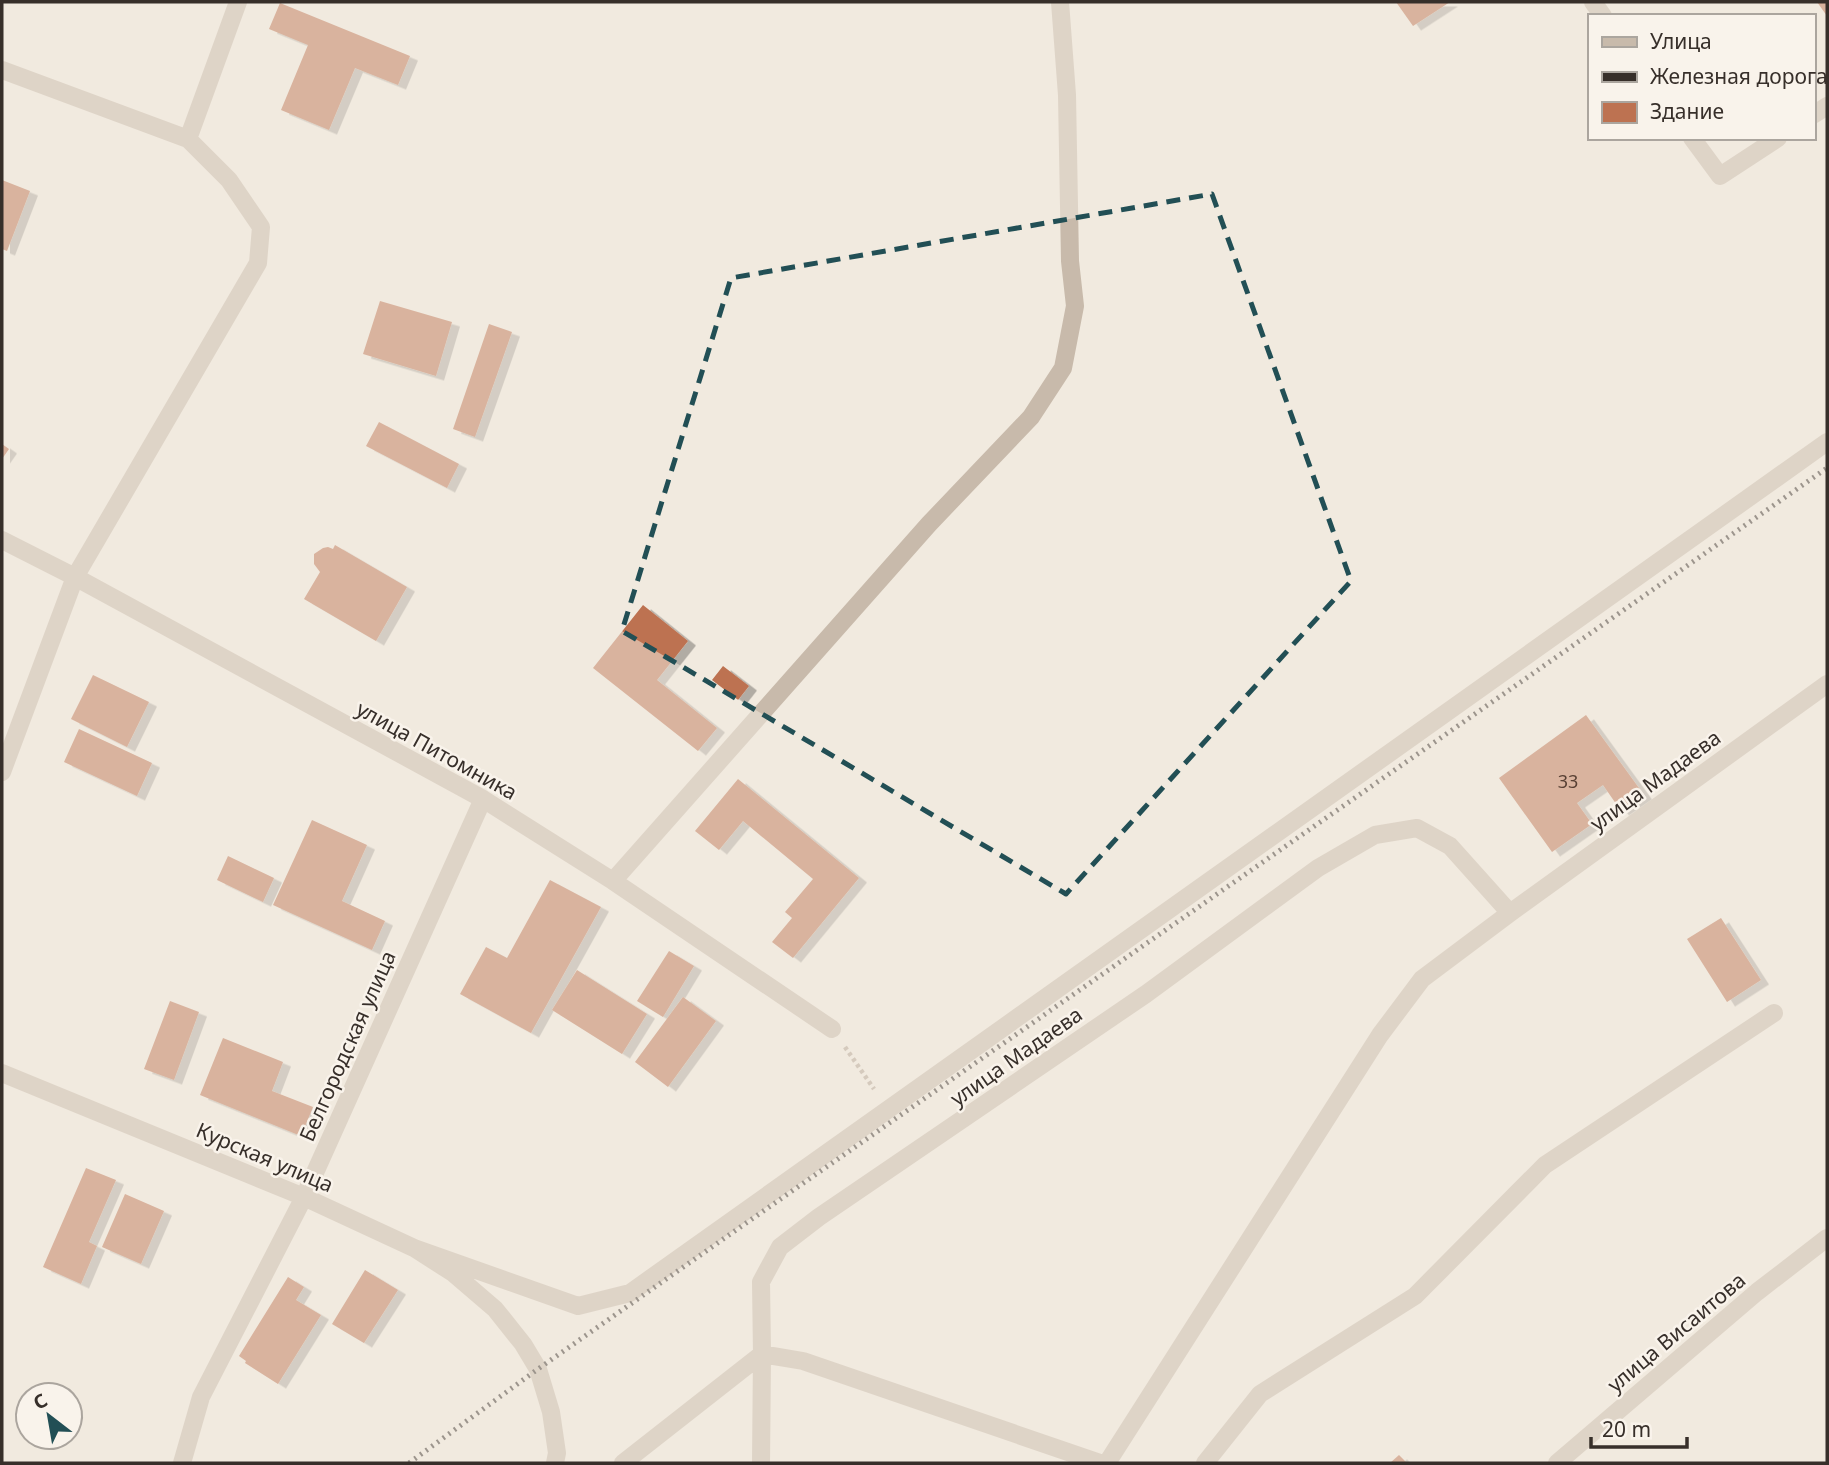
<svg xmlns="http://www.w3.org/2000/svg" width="1829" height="1465" font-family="'Noto Sans',sans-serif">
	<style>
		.building { fill: #bd7251; filter: url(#shadow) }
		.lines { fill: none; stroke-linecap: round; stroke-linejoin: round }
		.path { stroke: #b4a596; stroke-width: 4.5; stroke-dasharray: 3.5 3.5; stroke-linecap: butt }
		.minor { stroke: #c8baab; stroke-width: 18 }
		.rail { stroke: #372f2a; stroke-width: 5; stroke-dasharray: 2 5; stroke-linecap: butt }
		.marked { fill: none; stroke: #224f55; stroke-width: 5; stroke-dasharray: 14 9; stroke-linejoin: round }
		.labels { text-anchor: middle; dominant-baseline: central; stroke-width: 5; stroke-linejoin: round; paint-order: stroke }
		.number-label { font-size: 18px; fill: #584034 }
		.street-label { font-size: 21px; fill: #372f2a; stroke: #f9f3eb }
	</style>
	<defs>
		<filter id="shadow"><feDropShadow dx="8" dy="4.5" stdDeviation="0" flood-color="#0004"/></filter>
	</defs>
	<rect width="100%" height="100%" fill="#f1eadf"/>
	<path class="building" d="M1396,2H1450L1413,26Z
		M1817,2H1827V16Z
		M280,3L410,56L398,85L355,68L329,130L281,110L308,45L269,29Z
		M2,180L30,191L7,251L2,249Z
		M380,301L452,322L436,376L363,354Z
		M489,324L512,332L475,437L453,429Z
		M379,422L459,464L447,488L366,446Z
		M2,444L9,449L2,459Z
		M335,545L407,587L376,641L304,599L320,572L314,564V554L323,548L328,547L333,549Z
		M643,605L688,641L657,680L717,728L698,751L593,668Z
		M723,666L749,686L738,700L712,680Z
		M93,675L149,702L127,747L71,719Z
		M1586,715L1644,795L1621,811L1603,785L1577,803L1592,824L1552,852L1499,778Z
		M79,729L152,763L137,796L64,762Z
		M738,779L859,878L793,958L772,942L792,918L785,912L813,879L743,821L719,850L695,831Z
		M312,820L367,845L342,901L385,921L372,950L273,905Z
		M228,856L274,878L263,902L217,880Z
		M550,880L601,907L531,1033L460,994L486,947L507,958Z
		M1721,918L1761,980L1727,1002L1687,939Z
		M669,951L694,966L663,1017L637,1001Z
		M577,970L647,1014L622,1054L552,1010Z
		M683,997L716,1021L668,1087L635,1062Z
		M170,1001L199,1012L174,1080L144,1069Z
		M223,1038L283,1062L272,1091L313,1107L301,1136L200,1095Z
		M86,1168L116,1180L89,1242L97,1246L81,1284L43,1267Z
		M125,1194L164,1211L141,1264L102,1247Z
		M365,1270L398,1290L364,1343L332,1324Z
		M288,1277L304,1287L296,1300L321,1315L278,1384L245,1363L246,1361L239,1356Z
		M1399,1455L1407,1463H1390Z"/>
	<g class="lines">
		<path class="path" d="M845,1047L874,1089"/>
		<path class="minor" d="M1593,2L1603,16
			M2,70L188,139L229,180L261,227L258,263L75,577L2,772
			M1813,115L1827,106
			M1692,138L1720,176L1778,138
			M188,139L238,2
			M2,540L75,577L483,799L613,881L832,1029
			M613,881L929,524L1031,417L1063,368L1075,306L1070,261L1067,95L1060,2
			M2,1073L304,1197L414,1248L453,1273L495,1309L523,1344L538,1369L551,1412L557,1453L555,1463
			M414,1248L578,1306L630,1293L1827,442
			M182,1463L201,1397L304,1197L483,799
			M623,1463L762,1354L761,1282L780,1247L819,1217L1146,994L1318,868L1375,835L1417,828L1450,846L1510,913
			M761,1463L762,1354L803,1361L1100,1463
			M1107,1463L1380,1035L1422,979L1510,913L1827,684
			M1205,1463L1260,1394L1415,1296L1545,1165L1774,1013
			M1557,1463L1757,1292L1827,1238"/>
		<path class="rail" d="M409,1463L538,1369L709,1249L1827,468"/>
	</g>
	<path d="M0 0H1829V1465H0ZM1212,194L1351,581L1066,894L622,631L731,278Z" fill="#f1eadf" fill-opacity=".55" fill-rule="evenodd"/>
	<path class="marked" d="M1212,194L1351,581L1066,894L622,631L731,278Z"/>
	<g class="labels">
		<g class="number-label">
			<text x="1568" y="781">33</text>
		</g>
		<g class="street-label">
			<text transform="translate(437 750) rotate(29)">улица Питомника</text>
			<text transform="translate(1655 780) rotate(-36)">улица Мадаева</text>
			<text transform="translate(347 1046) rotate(-66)">Белгородская улица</text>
			<text transform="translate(1016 1056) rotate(-35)">улица Мадаева</text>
			<text transform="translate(265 1157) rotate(23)">Курская улица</text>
			<text transform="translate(1676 1332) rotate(-40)">улица Висаитова</text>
		</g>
	</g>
	<rect width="1829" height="1465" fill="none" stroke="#372f2a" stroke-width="7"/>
	<rect x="1588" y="14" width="228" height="126" fill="#f9f3eb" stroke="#aba59e" stroke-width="2"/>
	<rect x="1602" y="37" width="35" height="10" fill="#c8baab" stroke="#aba59e" stroke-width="2"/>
	<text x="1650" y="49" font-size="21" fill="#372f2a">Улица</text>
	<rect x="1602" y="72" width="35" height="10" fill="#372f2a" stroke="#aba59e" stroke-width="2"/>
	<text x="1650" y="84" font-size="21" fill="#372f2a">Железная дорога</text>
	<rect x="1602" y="102" width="35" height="21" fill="#bd7251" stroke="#aba59e" stroke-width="2"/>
	<text x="1650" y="119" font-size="21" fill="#372f2a">Здание</text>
	<g transform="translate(49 1416) rotate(329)"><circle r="33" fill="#f9f3eb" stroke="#aba59e" stroke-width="2"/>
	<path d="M0-5L12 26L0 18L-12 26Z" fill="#224f55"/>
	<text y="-10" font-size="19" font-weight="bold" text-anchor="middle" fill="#372f2a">С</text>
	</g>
	<path d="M1591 1437v10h96v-10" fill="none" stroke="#372f2a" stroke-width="3.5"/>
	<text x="1602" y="1437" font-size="21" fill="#372f2a" stroke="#f9f3eb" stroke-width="5" paint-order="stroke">20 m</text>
</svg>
